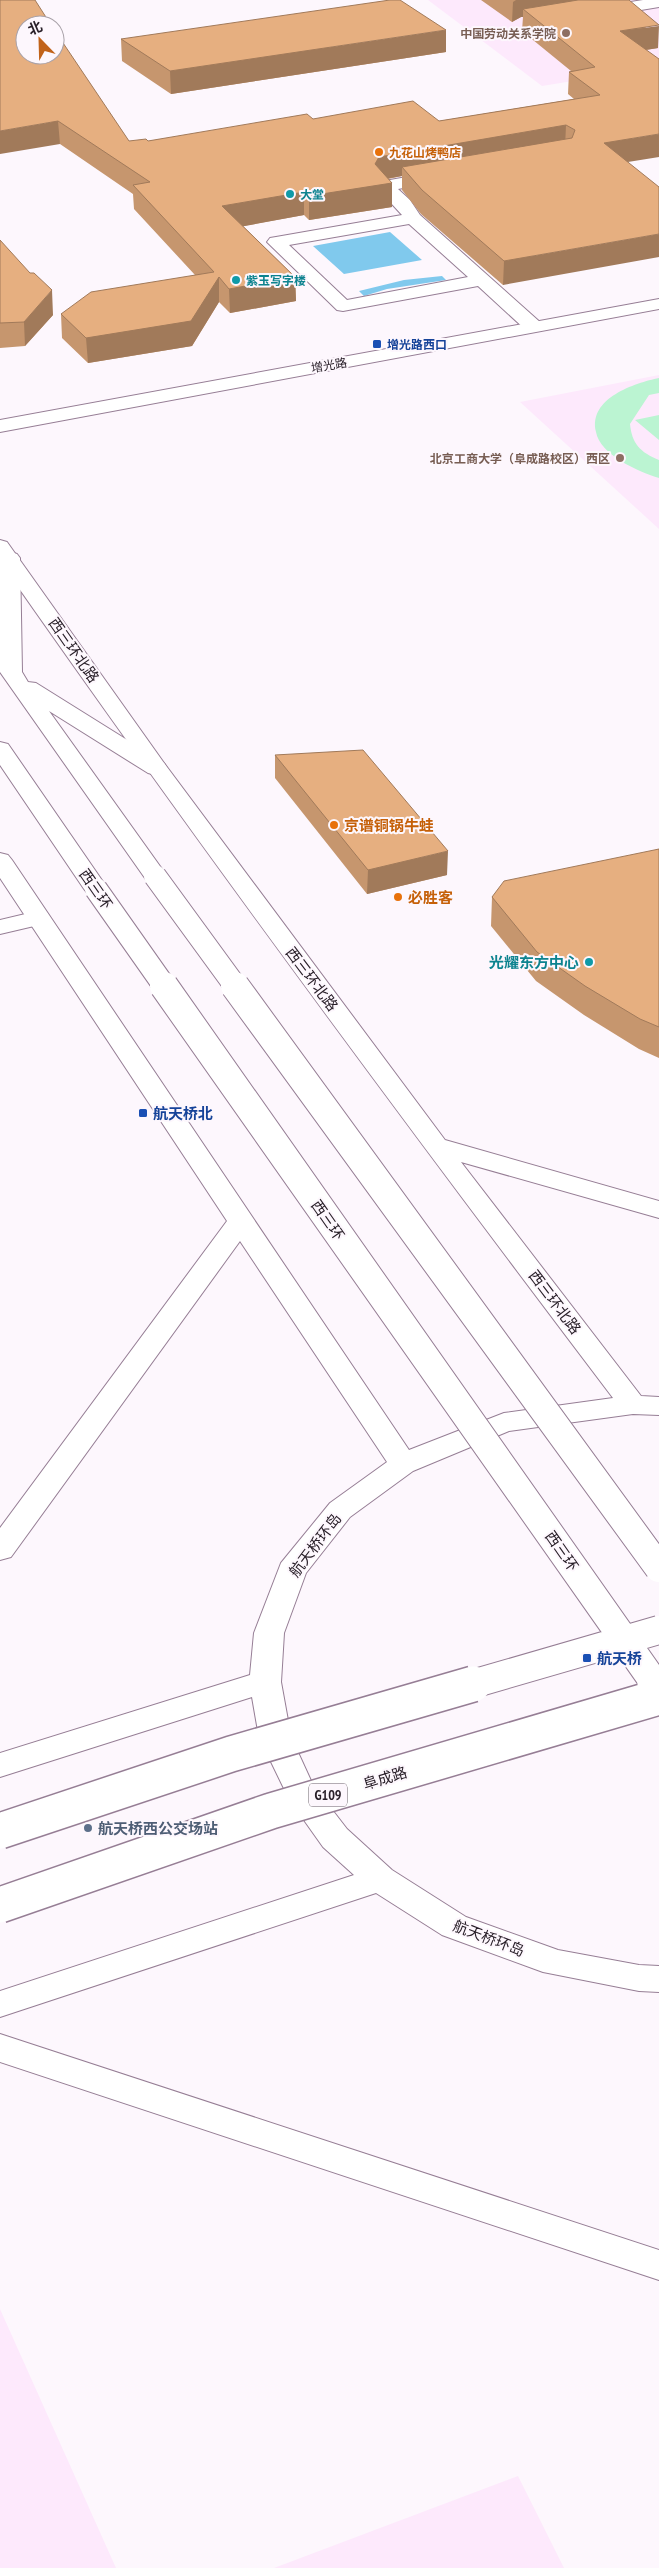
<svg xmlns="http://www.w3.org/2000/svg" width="659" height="2568" font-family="'PT Sans Narrow','Noto Sans SC',sans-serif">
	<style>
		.built { fill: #fde9fc }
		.green { fill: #bbf4d2 }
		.water { fill: #80c9ed }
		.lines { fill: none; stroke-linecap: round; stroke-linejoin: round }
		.street-casing { stroke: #967e95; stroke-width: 2 }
		.secondary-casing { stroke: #967e95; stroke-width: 2 }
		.highway-casing { stroke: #967e95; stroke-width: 2 }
		.street { fill: #fff; fill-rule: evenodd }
		.secondary { fill: #fff; fill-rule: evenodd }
		.highway { fill: #fff; fill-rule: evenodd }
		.highway-bridge-far2-casing { stroke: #967e95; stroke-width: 24; stroke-linecap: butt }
		.highway-bridge-far1-casing { stroke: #967e95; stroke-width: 30; stroke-linecap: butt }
		.highway-bridge-casing { stroke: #967e95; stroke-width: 38; stroke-linecap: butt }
		.highway-bridge-far2 { stroke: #fff; stroke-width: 22 }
		.highway-bridge-far1 { stroke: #fff; stroke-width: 28 }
		.highway-bridge { stroke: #fff; stroke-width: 35 }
		.wall { fill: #c6966e }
		.shaded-wall { fill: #a17a5a }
		.building { fill: #e6af80; stroke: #a17a5a }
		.education-dot { fill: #8d6e63; stroke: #fdf7fd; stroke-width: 2 }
		.food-dot { fill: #e8710a; stroke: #fdf7fd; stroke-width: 2 }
		.culture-dot { fill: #0f9aa8; stroke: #fdf7fd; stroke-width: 2 }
		.transit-dot { fill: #1a4fb4; stroke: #fdf7fd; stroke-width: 2 }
		.service-dot { fill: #5c6f8a; stroke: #fdf7fd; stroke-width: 2 }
		.labels { text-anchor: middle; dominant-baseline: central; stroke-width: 4; stroke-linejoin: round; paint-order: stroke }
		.far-education-label { font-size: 12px; font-weight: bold; fill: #785e54; stroke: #fdf7fd; text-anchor: end }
		.far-food-label { font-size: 12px; font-weight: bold; fill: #c56008; stroke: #fdf7fd; text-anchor: start }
		.far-culture-label { font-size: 12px; font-weight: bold; fill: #0d838f; stroke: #fdf7fd; text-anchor: start }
		.far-transit-label { font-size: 12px; font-weight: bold; fill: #164399; stroke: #fdf7fd; text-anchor: start }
		.far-street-label { font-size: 12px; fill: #292029; stroke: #fdf7fd }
		.shield { fill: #fdf7fd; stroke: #696069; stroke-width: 1 }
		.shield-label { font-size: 14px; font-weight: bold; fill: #292029 }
		.street-label { font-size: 15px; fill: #292029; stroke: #fdf7fd }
		.food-label { font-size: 15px; font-weight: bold; fill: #c56008; stroke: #fdf7fd; text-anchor: start }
		.culture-label { font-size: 15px; font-weight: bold; fill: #0d838f; stroke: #fdf7fd; text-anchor: end }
		.transit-label { font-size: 15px; font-weight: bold; fill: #164399; stroke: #fdf7fd; text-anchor: start }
		.service-label { font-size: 15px; font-weight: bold; fill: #4e5e75; stroke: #fdf7fd; text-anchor: start }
	</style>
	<rect width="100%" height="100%" fill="#fdf7fd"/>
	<path class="built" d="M428,0H659V67L542,86Z
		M659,375V529L520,402Z
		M0,2309L116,2568H0Z
		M518,2476L564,2568H274Z"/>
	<path class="green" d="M659,378V393L649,395L630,424C632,444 640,452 659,460V478C639,472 600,455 596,432C588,398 635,383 659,378Z
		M659,415V440L635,420Z"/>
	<path class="water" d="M390,232L422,260L344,274L313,246Z
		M442,276L446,280L387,289L364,296L359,291L404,280Z"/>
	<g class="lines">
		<defs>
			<path id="street" d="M643,0H659V7L599,17L591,12L599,7Z
				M440,171L446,172L449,176L446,180L398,189L410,200L420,215L541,323L543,327L541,331H527L478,286L343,311L337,310L267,242L270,238L276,237L402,215L379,190L376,186L379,182ZM409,224L468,277L347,300L289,245Z
				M38,911L47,913L50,918L47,923L0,934V920Z"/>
			<path id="secondary" d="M659,299V309L0,432V420Z
				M0,540L7,542L164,763L445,1140L659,1201V1218L461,1162L641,1396L659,1397V1415L633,1414L509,1431L413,1471L350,1517L306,1573L284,1633L281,1682L291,1737L313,1785L347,1829L392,1870L466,1917L558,1950L639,1965L659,1966V1992L639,1991L543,1972L442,1935L376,1893L0,2017V1991L354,1875L323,1847L289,1799L259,1737L252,1697L0,1777V1753L250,1675L254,1633L281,1563L330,1503L387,1462L240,1241L11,1557L0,1560V1528L227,1221L0,878V853L8,855L12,860L409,1450L504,1413L613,1398C404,1122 198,845 0,561Z
				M0,2034L659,2250V2280L0,2062Z"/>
			<path id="highway" d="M10,552L17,554L20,558L22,672L28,682L36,683L164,763L167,768L164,773L156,775L148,773L49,711L167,876L163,881L155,883L147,881L0,672V558L3,554Z
				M0,742L8,744L108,889L104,894L96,896L88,894L84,889L0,765Z"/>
		</defs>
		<use href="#street" class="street-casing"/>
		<use href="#secondary" class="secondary-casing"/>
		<use href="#highway" class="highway-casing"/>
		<use href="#street" class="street"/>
		<use href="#secondary" class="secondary"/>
		<use href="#highway" class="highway"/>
		<defs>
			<path id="highway-bridge-far2" d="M155,876L236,987
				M96,889L165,987"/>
			<path id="highway-bridge-far1" d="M164,986L656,1685
				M235,986L659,1568
				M469,1685L659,1630"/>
			<path id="highway-bridge" d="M655,1684L659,1689
				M0,1831L231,1754L473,1684
				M0,1905L271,1811L659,1697"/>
		</defs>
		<use href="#highway-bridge-far2" class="highway-bridge-far2-casing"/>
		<use href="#highway-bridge-far1" class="highway-bridge-far1-casing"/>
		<use href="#highway-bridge" class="highway-bridge-casing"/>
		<use href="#highway-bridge-far2" class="highway-bridge-far2"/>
		<use href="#highway-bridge-far1" class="highway-bridge-far1"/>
		<use href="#highway-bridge" class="highway-bridge"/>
	</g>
	<path class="wall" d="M0,0L129,141H148L313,119L439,121L574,99L568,94L569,72L571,71L522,31L523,17H521L512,22L481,0H629L658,48L646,50L628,162L503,285L421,214L402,190V176L388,179L392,183V207L309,220L304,215L243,226L295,277L296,301L230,313L219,302L192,346L88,363L62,338L61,314L195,275L134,209L133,194L60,144Z
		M121,39L446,52L171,94L122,61Z
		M0,240L53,315L25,346L0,348Z
		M275,755L447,875L367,894L275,778Z
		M659,849V1058L639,1049L584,1015L536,981L491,926L492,897Z"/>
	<path class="shaded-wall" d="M516,0H619L523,9V17H521L512,22L513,2Z
		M659,26L658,48L619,54L620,31Z
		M446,30V52L171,94L170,71Z
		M58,121L60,144L0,154V131Z
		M566,125L565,148L402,167V176L379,180L392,183V207L309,220V196L379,157Z
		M659,134V157L603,166L604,143Z
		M304,192V215L223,230L222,206Z
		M659,234V257L503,285L504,261Z
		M219,277V302L192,346L88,363L86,338Z
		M295,277L296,301L230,313L229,289Z
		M52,290L53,315L25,346L24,322Z
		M448,851L447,875L367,894L368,870Z"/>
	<path class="building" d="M0,0H35L51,25H25V55H55V31L129,141L146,139L148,141L307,114L313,119L413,101L439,121L600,95L569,72L595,67L523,9L578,0H629L659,25L620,31L659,59V134L604,143L659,187V234L504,261L422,190L402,167L572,138L575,130L566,125L379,157L375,164L392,183L309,196L304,192L222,206L295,277L229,289L219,277L191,321L86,338L61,314L91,292L214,272L133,185L150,182L58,121L0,131Z
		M390,0H400L446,30L170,71L121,39Z
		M0,240L30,273H34L52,290L24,322L0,323Z
		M363,750L448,851L368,870L275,755Z
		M659,849V1027L640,1019L585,986L537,952L492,897L504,881Z"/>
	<g class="education-dot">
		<circle cx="566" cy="33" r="5"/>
		<circle cx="620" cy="458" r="5"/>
	</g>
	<g class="food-dot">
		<circle cx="379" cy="152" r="5"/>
		<circle cx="334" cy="825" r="5"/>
		<circle cx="398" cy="897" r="5"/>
	</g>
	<g class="culture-dot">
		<circle cx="290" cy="194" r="5"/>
		<circle cx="236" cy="280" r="5"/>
		<circle cx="589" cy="962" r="5"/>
	</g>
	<g class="transit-dot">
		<rect x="372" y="339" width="10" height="10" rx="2.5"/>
		<rect x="138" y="1108" width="10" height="10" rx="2.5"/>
		<rect x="582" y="1653" width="10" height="10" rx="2.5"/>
	</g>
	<circle class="service-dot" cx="88" cy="1828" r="5"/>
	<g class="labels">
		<g class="far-education-label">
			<text x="556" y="33">中国劳动关系学院</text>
			<text x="610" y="458">北京工商大学（阜成路校区）西区</text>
		</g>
		<g class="far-food-label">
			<text x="389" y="152">九花山烤鸭店</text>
		</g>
		<g class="far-culture-label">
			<text x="300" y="194">大堂</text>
			<text x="246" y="280">紫玉写字楼</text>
		</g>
		<g class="far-transit-label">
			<text x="387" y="344">增光路西口</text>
		</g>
		<g class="far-street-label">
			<text transform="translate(329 365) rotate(-10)">增光路</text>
		</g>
		<rect class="shield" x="309" y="1783.5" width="38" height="23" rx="4"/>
		<g class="shield-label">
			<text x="328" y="1795">G109</text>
		</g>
		<g class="street-label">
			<text transform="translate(74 650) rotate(55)">西三环北路</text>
			<text transform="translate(96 889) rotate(55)">西三环</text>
			<text transform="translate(312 979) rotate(53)">西三环北路</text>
			<text transform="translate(328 1220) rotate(55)">西三环</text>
			<text transform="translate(555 1302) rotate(53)">西三环北路</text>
			<text transform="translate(315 1545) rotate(-53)">航天桥环岛</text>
			<text transform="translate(562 1551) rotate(55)">西三环</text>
			<text transform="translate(385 1778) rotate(-17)">阜成路</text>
			<text transform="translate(489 1938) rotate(21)">航天桥环岛</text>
		</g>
		<g class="food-label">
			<text x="344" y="825">京谱铜锅牛蛙</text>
			<text x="408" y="897">必胜客</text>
		</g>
		<g class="culture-label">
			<text x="579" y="962">光耀东方中心</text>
		</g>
		<g class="transit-label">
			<text x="153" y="1113">航天桥北</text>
			<text x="597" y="1658">航天桥</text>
		</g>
		<g class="service-label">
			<text x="98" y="1828">航天桥西公交场站</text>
		</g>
	</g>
	<g transform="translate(40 40) rotate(337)"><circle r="24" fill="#fdf7fd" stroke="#a8a1a8"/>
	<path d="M0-4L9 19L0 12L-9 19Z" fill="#c1631a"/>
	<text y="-8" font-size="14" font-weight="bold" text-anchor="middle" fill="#292029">北</text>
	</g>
</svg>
